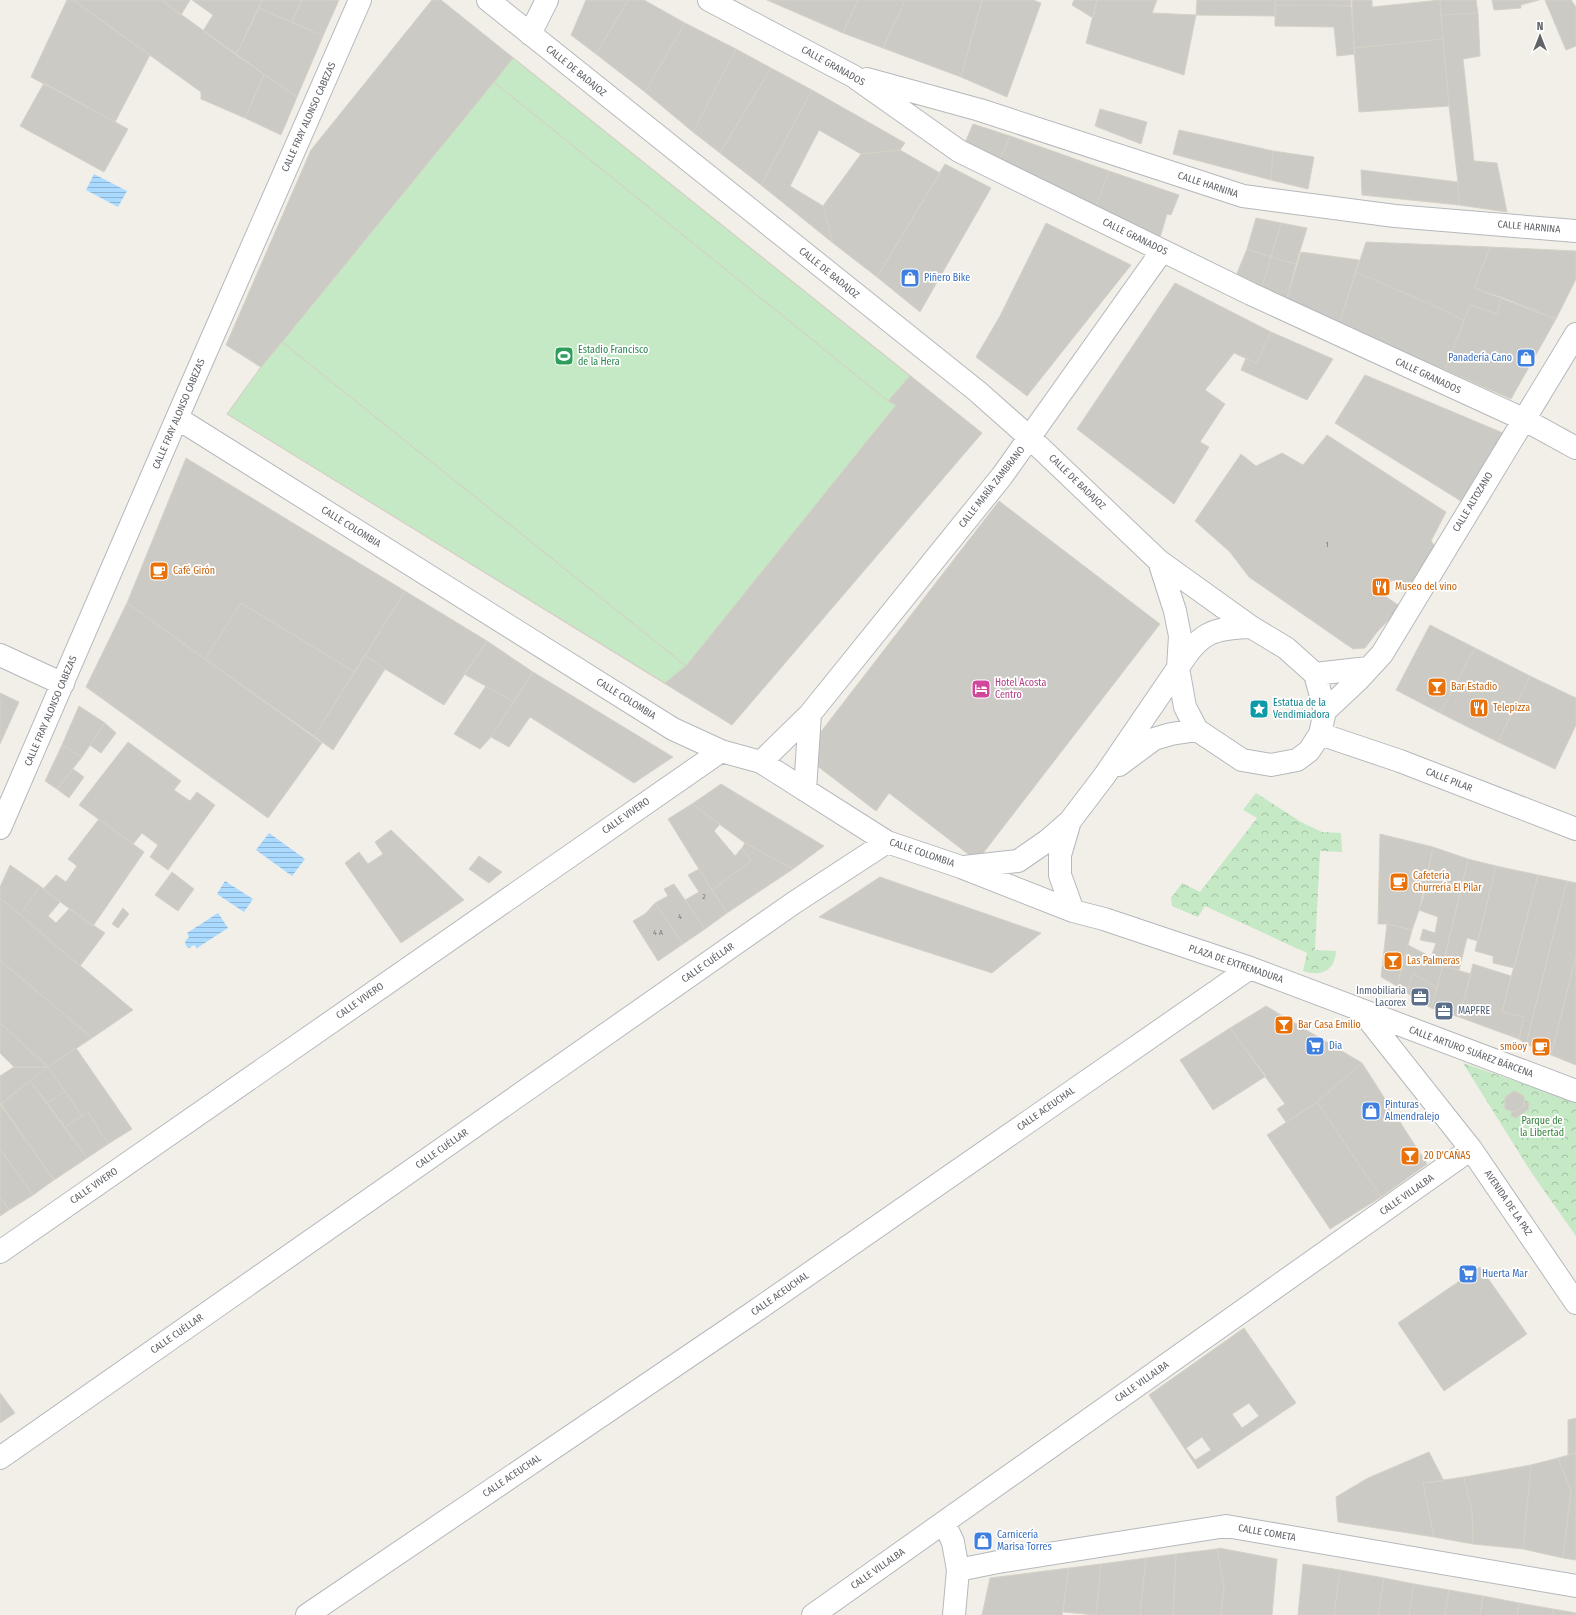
<svg xmlns="http://www.w3.org/2000/svg" width="1576" height="1615" font-family="'Fira Sans Condensed',sans-serif">
	<style>
		.grass { fill: #c5e8c5 }
		.forest { fill: url(#forest-crowns) }
		.water { fill: url(#water-rules) }
		.building { fill: #cccac5; stroke: #d6d1c6; fill-rule: evenodd }
		.lines { fill: none; stroke-linecap: round; stroke-linejoin: round }
		.minor-casing { stroke: #b5b8bc; stroke-width: 24 }
		.minor { stroke: #fff; stroke-width: 22 }
		.labels { text-anchor: middle; dominant-baseline: central; stroke-width: 3.5; stroke-linejoin: round; paint-order: stroke }
		.number-label { font-size: 8px; fill: #7a7d7f }
		.street-label { font-size: 10px; fill: #5f6368; stroke: #fff }
		.shop-label { font-size: 10px; fill: #366cbe; stroke: #fff; text-anchor: start }
		.leisure-label { font-size: 10px; fill: #27864d; stroke: #fff; text-anchor: start }
		.food-label { font-size: 10px; fill: #c56008; stroke: #fff; text-anchor: start }
		.hotel-label { font-size: 10px; fill: #b23c85; stroke: #fff; text-anchor: start }
		.culture-label { font-size: 10px; fill: #0d838f; stroke: #fff; text-anchor: start }
		.service-label { font-size: 10px; fill: #4e5e75; stroke: #fff; text-anchor: end }
		.park-label { font-size: 10px; fill: #348238; stroke: #fff }
	</style>
	<defs>
		<pattern id="forest-crowns" width="20" height="18" patternUnits="userSpaceOnUse"><rect width="20" height="18" fill="#c5e8c5"/><path d="M2 6a3 3 0 1 1 6 0M12 15a3 3 0 1 1 6 0" fill="none" stroke="#a3c0a4"/></pattern>
		<pattern id="water-rules" width="6" height="5" patternUnits="userSpaceOnUse"><rect width="6" height="5" fill="#aadaff"/><path d="M0 2.5h6" fill="none" stroke="#8eb4d2"/></pattern>
	</defs>
	<rect width="100%" height="100%" fill="#f1efe8"/>
	<path class="grass" d="M432,0H441L982,433L732,725L227,414L261,368L226,345L311,150Z"/>
	<path class="forest" d="M1256,793L1301,822L1322,832L1341,833L1342,852L1320,851L1315,950L1336,951C1335,971 1321,977 1303,971L1307,953L1205,906L1198,917L1172,906L1171,898L1182,883L1200,892L1257,818L1243,810Z
		M1463,1063L1576,1102V1236L1531,1172Z"/>
	<path class="water" d="M94,174L127,191L118,207L86,190Z
		M269,833L305,859L292,876L256,850Z
		M225,881L253,899L244,912L217,894Z
		M218,913L228,928L197,948L194,945L189,948L186,946L185,941L189,937L187,933Z"/>
	<path class="building" d="M67,0H73L150,55L115,122L31,77Z
		M73,0H161L264,74L245,118L201,99V92Z
		M161,0H190L181,15Z
		M192,0H262L236,55L203,31L213,15Z
		M262,0H302L292,22L259,8Z
		M302,0H339L323,36L292,22Z
		M432,0H441L982,433L732,725L227,414L261,367L226,345L311,150ZM494,82L888,401L896,405L686,666L282,342Z
		M586,0H628L596,54L571,35Z
		M628,0H644L685,23L645,92L596,54Z
		M767,0H858L843,33Z
		M858,0H905L883,48L843,33Z
		M905,0H982L961,77L883,48Z
		M982,0H1033L1041,3L1007,97L961,77Z
		M1074,0H1097L1093,18L1072,5Z
		M1097,0H1157L1152,13L1196,15L1184,75L1086,43Z
		M1197,0H1275V16L1196,15Z
		M1275,0H1351V6L1275,5Z
		M1352,0H1372V7L1440,0L1443,39L1354,48Z
		M1440,0H1476L1478,13L1441,15Z
		M1492,0H1539L1521,5V8L1494,10Z
		M1545,0H1571L1576,7V46L1566,50Z
		M1275,5L1351,6L1355,54L1337,56L1334,27L1275,26Z
		M259,8L323,36L297,97L236,55Z
		M1478,13L1480,56L1463,59L1474,161L1497,163L1507,212L1459,205L1458,182L1449,106L1441,15Z
		M685,23L736,49L693,132L645,92Z
		M1443,39L1449,106L1359,112L1354,48Z
		M736,49L771,68L720,153L693,132Z
		M513,58L910,376L888,401L494,82Z
		M771,68L812,90L761,185L720,153Z
		M264,74L297,97L281,135L245,118Z
		M44,83L128,129L104,172L20,126Z
		M812,90L905,143L900,150L861,154L819,130L790,186L823,206L833,243L761,185Z
		M1100,109L1147,122L1141,144L1095,126Z
		M973,124L1010,136L999,162L964,145Z
		M1179,130L1273,151L1271,180L1173,154Z
		M1010,136L1109,171L1095,208L999,162Z
		M900,150L940,173L877,277L833,243L823,206L861,154Z
		M1273,151L1314,157L1308,189L1271,180Z
		M945,164L991,188L920,312L877,277Z
		M1361,170L1458,182L1459,205L1362,195Z
		M1109,171L1179,195L1171,215L1167,214L1159,241L1095,208Z
		M1256,218L1281,223L1271,257L1247,249Z
		M1046,223L1131,265L1027,396L976,357L1000,316Z
		M1281,223L1307,228L1296,264L1271,257Z
		M1366,242L1490,247L1474,288L1501,297L1497,314L1470,305L1464,321L1446,311L1356,272Z
		M1490,247L1576,251V279L1556,319L1474,288Z
		M1247,249L1271,257L1261,290L1235,278Z
		M1301,252L1359,260L1339,325L1286,302Z
		M1271,257L1296,264L1286,302L1261,290Z
		M1356,272L1446,311L1464,321L1445,370L1339,325Z
		M1175,283L1271,332L1256,363L1234,353L1205,390L1225,404L1200,442L1209,447L1174,504L1077,429Z
		M1501,297L1556,319L1511,399L1445,370L1470,305L1497,314Z
		M1271,332L1333,359L1307,400L1241,370L1246,358L1256,363Z
		M282,342L686,666L665,683L227,414L261,367Z
		M1365,375L1503,433L1461,501L1335,423Z
		M1327,435L1446,512L1431,541L1437,549L1419,583H1404L1392,580L1382,594L1401,607L1377,632L1365,648L1353,649L1249,577L1230,552L1195,521L1241,454L1256,466L1282,453L1303,465Z
		M186,458L405,591L355,672L241,603L205,659L127,603Z
		M999,501L1160,624L977,861L889,793L876,811L803,755Z
		M405,591L487,641L444,705L385,669L365,655Z
		M127,603L322,743L268,818L86,687Z
		M241,603L355,672L314,736L205,659Z
		M1430,625L1475,648L1440,713L1396,690Z
		M487,641L533,672L514,702L464,674Z
		M1475,648L1530,676L1498,742L1440,713Z
		M365,655L385,669L333,750L314,736Z
		M533,672L673,757L634,783L530,717L509,747L491,737Z
		M1530,676L1576,698V725L1555,769L1498,742Z
		M486,686L514,702L491,737L480,749L454,734Z
		M0,693L19,702L0,744Z
		M79,706L105,723L82,757L62,745Z
		M105,723L116,733L101,753L90,745Z
		M128,742L181,781L174,790L190,801L197,792L215,805L168,870L150,857L158,845L142,833L133,844L79,805Z
		M62,745L82,757L57,789L45,781Z
		M73,769L84,777L69,798L57,789Z
		M721,784L824,846L793,869L745,843L692,804Z
		M692,804L720,824L714,831L735,856L742,848L751,861L712,890L668,819Z
		M99,819L144,852L93,926L43,889L56,875L66,882L77,866L68,859Z
		M391,830L464,900L401,943L345,863L359,852L368,864L383,854L375,842Z
		M1380,834L1433,847L1423,899L1412,930L1387,924H1378Z
		M745,843L793,869L727,913L712,890L751,861L742,848Z
		M1433,847L1468,859L1437,988L1413,973L1407,993L1397,986L1408,945L1431,957L1436,943L1420,940L1423,929L1435,933L1438,917L1419,910Z
		M479,856L502,872L489,883L469,869Z
		M1468,859L1496,866L1478,941L1467,938L1459,970L1443,966Z
		M10,865L40,886L20,915L0,898V887Z
		M1496,866L1538,875L1514,968L1493,963V956L1475,951Z
		M699,869L727,913L705,929L685,900L699,892L688,875Z
		M172,872L194,889L178,911L155,895Z
		M1538,875L1567,881L1526,1044L1519,1039L1524,1017L1502,1012Z
		M880,877L1041,933L992,973L819,917Z
		M1567,881L1576,883V956L1551,1055L1526,1044Z
		M674,884L705,929L683,944L655,903L668,896L664,889Z
		M40,886L60,902L48,916L56,923L69,909L105,933L80,966L20,915Z
		M0,898L20,915L133,1010L92,1038L0,960Z
		M655,903L683,944L658,961L633,921L645,914Z
		M123,908L129,914L118,928L112,924Z
		M1387,924L1412,930L1397,986L1381,977Z
		M1576,956V1065L1551,1055Z
		M0,960L92,1038L48,1067L0,1023Z
		M1473,964L1511,976L1502,1012L1524,1017L1519,1039L1459,1017Z
		M1443,966L1471,974L1459,1017L1431,1008Z
		M1413,973L1437,988L1431,1008L1407,993Z
		M1266,1006L1362,1063L1317,1102L1286,1122L1277,1109L1285,1104L1230,1028Z
		M0,1023L48,1067H14L0,1053Z
		M1230,1028L1266,1076L1213,1110L1180,1060Z
		M76,1048L132,1129L108,1144L88,1112L82,1116L48,1067Z
		M1362,1063L1427,1164L1381,1197L1317,1102Z
		M14,1067H48L0,1104V1076Z
		M48,1067L65,1091L47,1103L30,1081Z
		M30,1081L87,1158L54,1180L1,1104Z
		M65,1091L82,1116L65,1127L47,1103Z
		M1514,1091L1524,1096V1106L1515,1112L1505,1109V1097Z
		M1317,1102L1381,1197L1330,1229L1267,1135Z
		M1524,1102L1529,1103L1528,1110L1516,1118L1511,1116L1512,1111L1515,1112L1524,1106Z
		M0,1104L54,1180L33,1195L0,1149Z
		M88,1112L108,1144L87,1158L65,1127Z
		M0,1149L33,1195L9,1210L0,1197Z
		M0,1197L9,1210L0,1216Z
		M1480,1267L1527,1334L1444,1391L1398,1323Z
		M1244,1328L1296,1403L1198,1469L1149,1395ZM1249,1403L1259,1416L1242,1428L1232,1414ZM1202,1437L1211,1450L1195,1460L1186,1448Z
		M0,1393L15,1413L0,1423Z
		M1576,1418V1453L1568,1455V1420Z
		M1429,1452L1444,1481L1423,1483L1434,1537L1338,1522L1336,1497L1368,1478Z
		M1576,1453V1560L1563,1558L1571,1491L1558,1458Z
		M1558,1458L1571,1491L1563,1558L1523,1549L1531,1465Z
		M1531,1465L1523,1549L1473,1544L1472,1511L1464,1477Z
		M1464,1477L1472,1511L1473,1544L1434,1537L1423,1483Z
		M1219,1548L1277,1559L1272,1615H1221L1224,1586L1217,1549Z
		M1217,1549L1224,1586L1221,1615H1173L1176,1554Z
		M1176,1554L1173,1615H1140L1146,1558Z
		M1146,1558L1140,1615H1096L1101,1564Z
		M1101,1564L1096,1615L1063,1612L1069,1568Z
		M1303,1564L1340,1570L1334,1615H1298Z
		M1069,1568L1062,1615H982L990,1578Z
		M1340,1570L1384,1578L1378,1615H1334Z
		M1384,1578L1414,1584L1409,1615H1378Z
		M1414,1584L1449,1590L1445,1615H1409Z
		M1449,1590L1483,1596L1480,1615H1445Z
		M1483,1596L1519,1603L1517,1615H1480Z
		M1519,1603L1553,1609L1552,1615H1517Z
		M1553,1609L1576,1613V1615H1552Z"/>
	<g class="lines">
		<defs>
			<path id="minor" d="M488,0L977,391L1030,438L1159,561L1251,627L1286,648L1315,674L1325,711L1320,734L1309,751L1297,760L1271,765L1242,760L1197,730L1185,707L1178,668C1199,633 1212,628 1251,627
				M709,0L853,76L959,151L1251,294L1523,419L1576,448
				M530,34L547,0
				M867,79L980,110L1243,196L1395,216L1576,231
				M177,418L673,729L721,751L761,762L887,842L961,867L1073,911L1104,919L1250,968L1576,1091
				M0,655L63,684
				M1315,674L1368,668
				M1325,711L1358,680L1382,654L1576,334
				M1320,734L1400,761L1576,829
				M761,762L810,714L1002,476L1162,251
				M1119,765L1154,739L1171,734L1197,730
				M805,790L810,714
				M1070,821L1060,855V875L1073,911
				M0,828L177,418L360,0
				M964,867L1018,861L1047,841L1070,821L1105,775L1178,668L1180,636L1175,611L1159,561
				M1367,1013L1364,1014L1471,1149L1576,1303
				M0,1252L721,751
				M0,1458L795,902L887,842
				M944,1523L953,1542L958,1570L954,1615
				M958,1570L998,1562L1226,1526L1576,1586
				M307,1615L751,1314L1250,968
				M813,1615L1471,1149"/>
		</defs>
		<use href="#minor" class="minor-casing"/>
		<use href="#minor" class="minor"/>
	</g>
	<defs>
		<symbol id="shop-square" viewBox="-11 -11 22 22"><rect x="-9" y="-9" width="18" height="18" rx="4" fill="#3f7fe0" stroke="#fff"/><path d="M-5-2.5h2.3a2.7 3.5 0 0 1 5.4 0H5L5.5 6h-11ZM-1.5-2.5h3a1.5 2.3 0 0 0-3 0Z" fill="#fff"/></symbol>
		<symbol id="stadium-square" viewBox="-11 -11 22 22"><rect x="-9" y="-9" width="18" height="18" rx="4" fill="#2e9e5b" stroke="#fff"/><path d="M0-5a6.5 5 0 1 0 0 10a6.5 5 0 1 0 0-10ZM-3.5-1.8h7v3.6h-7Z" fill="#fff"/></symbol>
		<symbol id="cafe-square" viewBox="-11 -11 22 22"><rect x="-9" y="-9" width="18" height="18" rx="4" fill="#e8710a" stroke="#fff"/><path d="M-5.5-4.5H6V0H3Q3 3.5 0 3.5H-2.5Q-5.5 3.5-5.5 0ZM3-3.2v2h1.7v-2ZM-6 4.5H4V6H-6Z" fill="#fff"/></symbol>
		<symbol id="restaurant-square" viewBox="-11 -11 22 22"><rect x="-9" y="-9" width="18" height="18" rx="4" fill="#e8710a" stroke="#fff"/><path d="M-5-6h1v4h1v-4h1v4h1v-4h1v5L-1.5 .5V6h-2V.5L-5-1ZM5-6V6H3V1.5H1.5Q1.5-4 5-6Z" fill="#fff"/></symbol>
		<symbol id="bar-square" viewBox="-11 -11 22 22"><rect x="-9" y="-9" width="18" height="18" rx="4" fill="#e8710a" stroke="#fff"/><path d="M-6-5H6L.8 .8V4.5H3.5V6h-7V4.5H-.8V.8Z" fill="#fff"/></symbol>
		<symbol id="hotel-square" viewBox="-11 -11 22 22"><rect x="-9" y="-9" width="18" height="18" rx="4" fill="#d1479c" stroke="#fff"/><path d="M-6-4.5h1.5V1H6V5H4.5V3h-9V5H-6ZM-4 0a1.8 1.8 0 1 1 3.6 0ZM.5 0V-2.5h3Q6-2.5 6 0Z" fill="#fff"/></symbol>
		<symbol id="sight-square" viewBox="-11 -11 22 22"><rect x="-9" y="-9" width="18" height="18" rx="4" fill="#0f9aa8" stroke="#fff"/><path d="M0-6L1.8-2.2L6-1.7L2.9 1.2L3.7 5.4L0 3.3L-3.7 5.4L-2.9 1.2L-6-1.7L-1.8-2.2Z" fill="#fff"/></symbol>
		<symbol id="office-square" viewBox="-11 -11 22 22"><rect x="-9" y="-9" width="18" height="18" rx="4" fill="#5c6f8a" stroke="#fff"/><path d="M-6-3h4V-5.5h4V-3h4V5H-6ZM-1-4.5V-3h2v-1.5ZM-6 0V1H6V0Z" fill="#fff"/></symbol>
		<symbol id="supermarket-square" viewBox="-11 -11 22 22"><rect x="-9" y="-9" width="18" height="18" rx="4" fill="#3f7fe0" stroke="#fff"/><path d="M-6-5.5h2.5l.6 2H6L4.5 2H-2.5L-4.4-4H-6ZM-1.5 3.2a1.3 1.3 0 1 0 .1 0ZM3 3.2a1.3 1.3 0 1 0 .1 0Z" fill="#fff"/></symbol>
	</defs>
	<g fill-rule="evenodd">
		<use href="#shop-square" x="899" y="267" width="22" height="22"/>
		<use href="#stadium-square" x="553" y="345" width="22" height="22"/>
		<use href="#shop-square" x="1515" y="347" width="22" height="22"/>
		<use href="#cafe-square" x="148" y="560" width="22" height="22"/>
		<use href="#restaurant-square" x="1370" y="576" width="22" height="22"/>
		<use href="#bar-square" x="1426" y="676" width="22" height="22"/>
		<use href="#hotel-square" x="970" y="678" width="22" height="22"/>
		<use href="#restaurant-square" x="1468" y="697" width="22" height="22"/>
		<use href="#sight-square" x="1248" y="698" width="22" height="22"/>
		<use href="#cafe-square" x="1388" y="871" width="22" height="22"/>
		<use href="#bar-square" x="1382" y="950" width="22" height="22"/>
		<use href="#office-square" x="1409" y="986" width="22" height="22"/>
		<use href="#office-square" x="1433" y="1000" width="22" height="22"/>
		<use href="#bar-square" x="1273" y="1014" width="22" height="22"/>
		<use href="#supermarket-square" x="1304" y="1035" width="22" height="22"/>
		<use href="#cafe-square" x="1530" y="1036" width="22" height="22"/>
		<use href="#shop-square" x="1360" y="1100" width="22" height="22"/>
		<use href="#bar-square" x="1399" y="1145" width="22" height="22"/>
		<use href="#supermarket-square" x="1457" y="1263" width="22" height="22"/>
		<use href="#shop-square" x="972" y="1530" width="22" height="22"/>
	</g>
	<g class="labels">
		<g class="number-label">
			<text x="1327" y="544">1</text>
			<text x="704" y="896">2</text>
			<text x="680" y="916">4</text>
			<text x="658" y="932">4 A</text>
		</g>
		<g class="street-label">
			<text transform="translate(833 66) rotate(29)">CALLE GRANADOS</text>
			<text transform="translate(576 71) rotate(39)">CALLE DE BADAJOZ</text>
			<text transform="translate(309 117) rotate(-66)">CALLE FRAY ALONSO CABEZAS</text>
			<text transform="translate(1208 185) rotate(18)">CALLE HARNINA</text>
			<text transform="translate(1529 227) rotate(5)">CALLE HARNINA</text>
			<text transform="translate(1135 237) rotate(26)">CALLE GRANADOS</text>
			<text transform="translate(829 273) rotate(39)">CALLE DE BADAJOZ</text>
			<text transform="translate(1428 376) rotate(25)">CALLE GRANADOS</text>
			<text transform="translate(179 414) rotate(-67)">CALLE FRAY ALONSO CABEZAS</text>
			<text transform="translate(1077 482) rotate(44)">CALLE DE BADAJOZ</text>
			<text transform="translate(992 487) rotate(-52)">CALLE MARÍA ZAMBRANO</text>
			<text transform="translate(1473 502) rotate(-59)">CALLE ALTOZANO</text>
			<text transform="translate(351 527) rotate(32)">CALLE COLOMBIA</text>
			<text transform="translate(626 699) rotate(32)">CALLE COLOMBIA</text>
			<text transform="translate(51 711) rotate(-67)">CALLE FRAY ALONSO CABEZAS</text>
			<text transform="translate(1449 780) rotate(21)">CALLE PILAR</text>
			<text transform="translate(626 816) rotate(-35)">CALLE VIVERO</text>
			<text transform="translate(922 853) rotate(19)">CALLE COLOMBIA</text>
			<text transform="translate(708 963) rotate(-35)">CALLE CUÉLLAR</text>
			<text transform="translate(1236 964) rotate(19)">PLAZA DE EXTREMADURA</text>
			<text transform="translate(360 1001) rotate(-35)">CALLE VIVERO</text>
			<text transform="translate(1471 1052) rotate(20)">CALLE ARTURO SUÁREZ BÁRCENA</text>
			<text transform="translate(1046 1109) rotate(-35)">CALLE ACEUCHAL</text>
			<text transform="translate(442 1149) rotate(-35)">CALLE CUÉLLAR</text>
			<text transform="translate(94 1186) rotate(-35)">CALLE VIVERO</text>
			<text transform="translate(1407 1195) rotate(-35)">CALLE VILLALBA</text>
			<text transform="translate(1508 1203) rotate(56)">AVENIDA DE LA PAZ</text>
			<text transform="translate(780 1294) rotate(-35)">CALLE ACEUCHAL</text>
			<text transform="translate(177 1334) rotate(-35)">CALLE CUÉLLAR</text>
			<text transform="translate(1142 1382) rotate(-35)">CALLE VILLALBA</text>
			<text transform="translate(512 1476) rotate(-34)">CALLE ACEUCHAL</text>
			<text transform="translate(1267 1533) rotate(10)">CALLE COMETA</text>
			<text transform="translate(878 1569) rotate(-35)">CALLE VILLALBA</text>
		</g>
		<g class="shop-label">
			<text x="924" y="278">Piñero Bike</text>
			<text x="1512" y="358" text-anchor="end">Panadería Cano</text>
			<text x="1329" y="1046">Dia</text>
			<text x="1385" y="1105">Pinturas<tspan x="1385" dy="12">Almendralejo</tspan></text>
			<text x="1482" y="1274">Huerta Mar</text>
			<text x="997" y="1535">Carnicería<tspan x="997" dy="12">Marisa Torres</tspan></text>
		</g>
		<g class="leisure-label">
			<text x="578" y="350">Estadio Francisco<tspan x="578" dy="12">de la Hera</tspan></text>
		</g>
		<g class="food-label">
			<text x="173" y="571">Café Girón</text>
			<text x="1395" y="587">Museo del vino</text>
			<text x="1451" y="687">Bar Estadio</text>
			<text x="1493" y="708">Telepizza</text>
			<text x="1413" y="876">Cafetería<tspan x="1413" dy="12">Churrería El Pilar</tspan></text>
			<text x="1407" y="961">Las Palmeras</text>
			<text x="1298" y="1025">Bar Casa Emilio</text>
			<text x="1527" y="1047" text-anchor="end">smöoy</text>
			<text x="1424" y="1156">20 D'CAÑAS</text>
		</g>
		<g class="hotel-label">
			<text x="995" y="683">Hotel Acosta<tspan x="995" dy="12">Centro</tspan></text>
		</g>
		<g class="culture-label">
			<text x="1273" y="703">Estatua de la<tspan x="1273" dy="12">Vendimiadora</tspan></text>
		</g>
		<g class="service-label">
			<text x="1406" y="991">Inmobiliaria<tspan x="1406" dy="12">Lacorex</tspan></text>
			<text x="1458" y="1011" text-anchor="start">MAPFRE</text>
		</g>
		<g class="park-label">
			<text x="1542" y="1121">Parque de<tspan x="1542" dy="12">la Libertad</tspan></text>
		</g>
	</g>
	<g transform="translate(1540 36)" stroke="#ffffff" stroke-width="3" paint-order="stroke">
	<path d="M0-3L7 15L0 10L-7 15Z" fill="#5f6368"/>
	<text y="-6" font-size="11" font-weight="bold" text-anchor="middle" fill="#5f6368">N</text>
	</g>
</svg>
